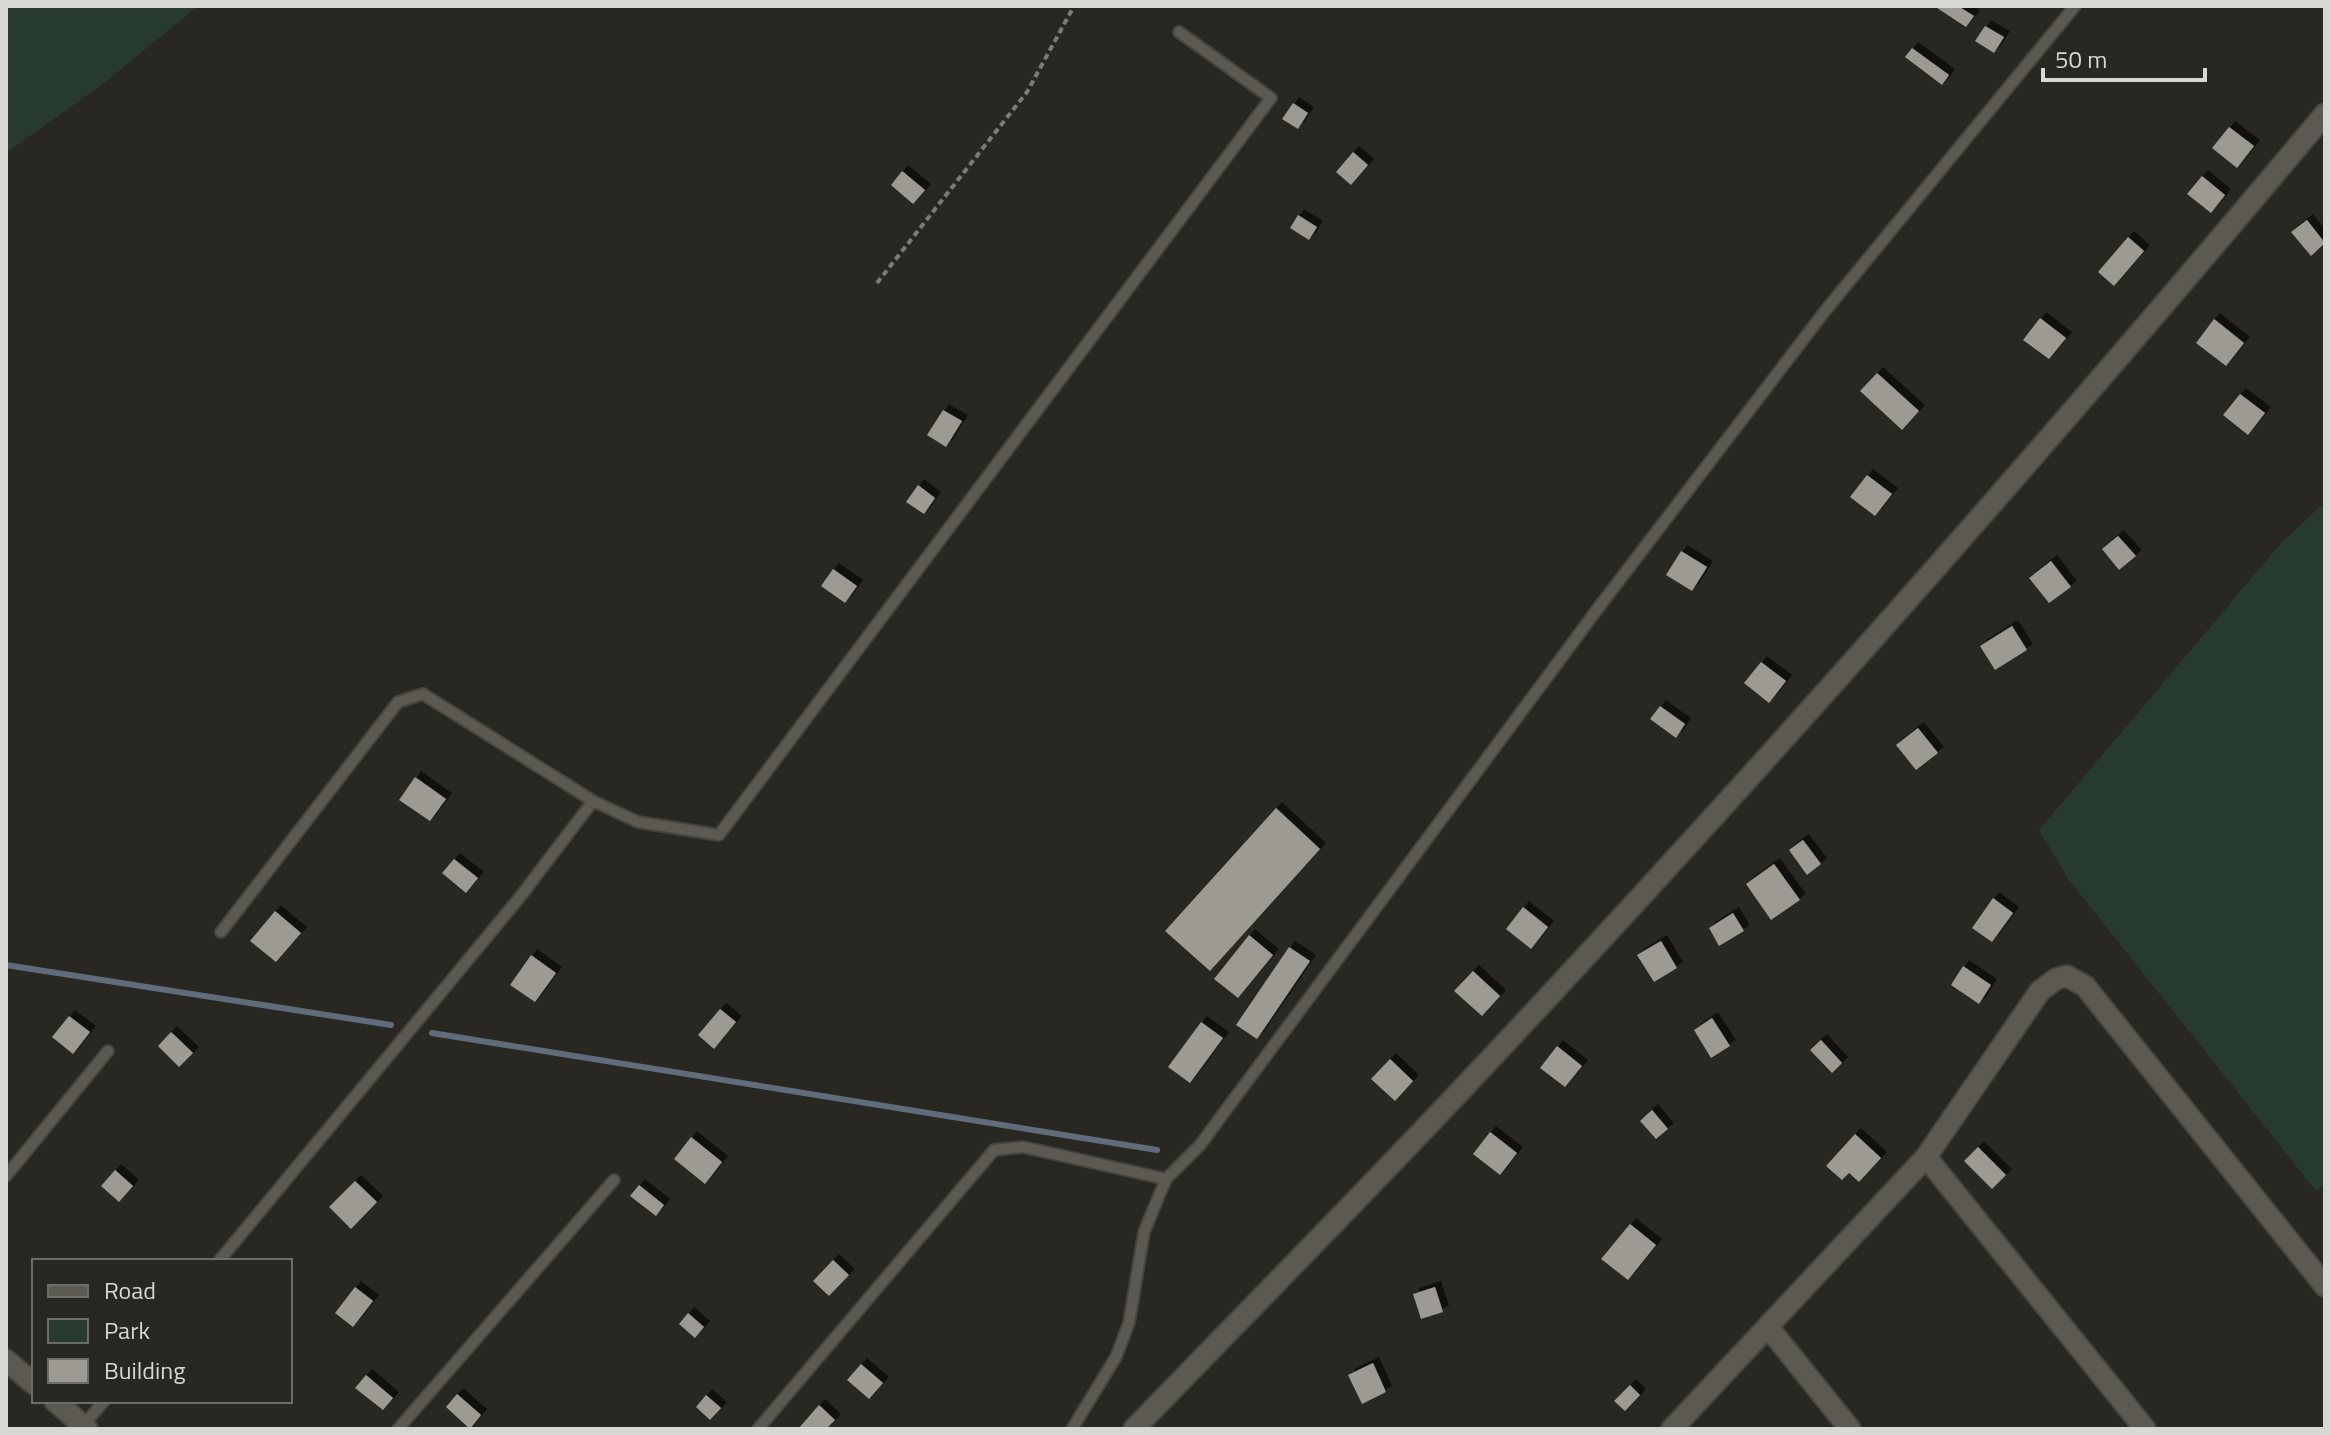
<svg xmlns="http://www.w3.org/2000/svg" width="2331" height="1435" font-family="'Titillium Web',sans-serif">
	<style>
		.green { fill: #263a30 }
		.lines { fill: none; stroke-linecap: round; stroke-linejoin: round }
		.stream { stroke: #606c7b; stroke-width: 6 }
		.building { fill: #9c9a92; filter: url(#shadow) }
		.service-casing { stroke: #45443e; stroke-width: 14 }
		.minor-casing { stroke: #45443e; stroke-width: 24 }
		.path { stroke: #7c7b76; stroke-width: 4; stroke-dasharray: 6 4; stroke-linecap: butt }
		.service { stroke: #5b5952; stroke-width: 10 }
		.minor { stroke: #5b5952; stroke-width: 20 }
	</style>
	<defs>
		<filter id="shadow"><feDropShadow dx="6" dy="-6" stdDeviation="0" flood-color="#0009"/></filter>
	</defs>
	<rect width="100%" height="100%" fill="#292721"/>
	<path class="green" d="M6,6H198L103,84L6,153Z
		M2325,502V1184L2316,1191L2069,880L2039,830L2281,543Z"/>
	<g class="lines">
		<path class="stream" d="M6,965L391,1025
			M432,1033L1157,1150"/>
	</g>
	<path class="building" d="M1934,6H1958L1974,16L1966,27Z
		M1985,26L2004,37L1994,53L1975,41Z
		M1912,48L1949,75L1942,85L1905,57Z
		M1293,103L1308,113L1298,129L1282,119Z
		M2229,127L2254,146L2237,168L2212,148Z
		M1353,152L1368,165L1351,185L1336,172Z
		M902,171L925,190L913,204L891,185Z
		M2202,176L2225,195L2211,213L2187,194Z
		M1298,215L1317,227L1309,240L1290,228Z
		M2307,220L2325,243L2311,256L2291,232Z
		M2128,237L2144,251L2114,286L2098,272Z
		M2040,318L2066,338L2049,359L2023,340Z
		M2214,319L2244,343L2226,366L2196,343Z
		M1877,373L1919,411L1902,430L1860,391Z
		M2240,394L2265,413L2248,435L2223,415Z
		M943,410L962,421L946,447L927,435Z
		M1867,475L1892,494L1875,516L1850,497Z
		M918,485L935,498L924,514L906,502Z
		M2118,536L2136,556L2119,570L2102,549Z
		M1681,551L1707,567L1692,591L1666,575Z
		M2051,561L2071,587L2049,603L2029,578Z
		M833,569L857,586L845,603L821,586Z
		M2012,626L2027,650L1995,670L1980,646Z
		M1761,662L1786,681L1769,703L1744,683Z
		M1660,706L1685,724L1676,738L1650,719Z
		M1918,728L1938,753L1916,770L1896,745Z
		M415,777L446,799L430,821L399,800Z
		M1276,808L1320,849L1210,971L1165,931Z
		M1803,840L1821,864L1807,875L1789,850Z
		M454,859L478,878L466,893L442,873Z
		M1774,864L1800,900L1771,920L1746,884Z
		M1993,898L2013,913L1992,942L1972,928Z
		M1523,907L1548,927L1531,949L1506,929Z
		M275,911L301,933L276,962L250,941Z
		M1733,913L1744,931L1719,946L1709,928Z
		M1249,935L1273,955L1238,998L1214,979Z
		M1661,941L1677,968L1654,982L1637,955Z
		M1289,947L1310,961L1257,1039L1236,1025Z
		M531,955L556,973L535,1002L510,985Z
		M1963,966L1991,985L1979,1004L1951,985Z
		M1473,971L1500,996L1482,1016L1454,991Z
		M720,1009L736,1022L714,1049L698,1035Z
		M69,1016L90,1032L73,1054L52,1037Z
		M1712,1018L1730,1046L1711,1058L1694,1030Z
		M1201,1022L1223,1038L1190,1083L1168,1067Z
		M171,1032L193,1053L179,1067L158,1046Z
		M1821,1040L1842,1063L1832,1073L1810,1050Z
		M1557,1046L1582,1066L1565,1087L1540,1068Z
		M1390,1059L1413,1081L1395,1101L1371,1079Z
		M1652,1110L1668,1129L1656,1139L1640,1121Z
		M1490,1132L1517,1153L1500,1175L1473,1154Z
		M1855,1134L1881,1158L1859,1182L1849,1173L1842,1180L1826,1166Z
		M691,1137L722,1162L705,1184L674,1159Z
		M1978,1147L2006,1175L1992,1189L1964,1161Z
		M115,1170L133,1186L119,1202L101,1186Z
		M355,1181L377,1202L351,1229L329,1207Z
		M639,1185L664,1205L656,1216L630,1196Z
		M1630,1224L1656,1245L1628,1280L1601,1259Z
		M833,1260L849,1275L829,1296L813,1281Z
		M355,1287L373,1301L353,1327L335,1313Z
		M1435,1287L1443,1312L1421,1319L1413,1294Z
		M688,1313L704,1327L695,1338L679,1324Z
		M1373,1363L1386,1392L1362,1404L1348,1375Z
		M861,1364L883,1383L869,1399L847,1380Z
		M366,1375L393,1398L383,1410L355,1388Z
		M1630,1385L1640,1395L1625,1411L1614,1401Z
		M457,1394L481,1415L470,1429L446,1407Z
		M706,1395L721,1408L710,1420L696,1407Z
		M819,1405L835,1420L826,1429H798Z"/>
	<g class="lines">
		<defs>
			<path id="service" d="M221,932L398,702L423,694L593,801L638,822L719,835L1271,98L1179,32
				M6,1176L108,1051
				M219,1261L520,897L593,801
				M82,1427L104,1401
				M398,1429L614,1180
				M758,1429L994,1150L1023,1147L1166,1179
				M1072,1429L1116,1357L1129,1323L1144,1232L1166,1179L1200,1145L1602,603L1825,311L2075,6"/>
			<path id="minor" d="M1926,1157L2145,1429
				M1768,1327L1850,1429
				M6,1360L34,1384
				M55,1401L87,1429
				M1134,1429C1250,1309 1367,1191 1481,1069C1771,760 2052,440 2325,114
				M1672,1429L1926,1157L2040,991L2056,979L2067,976L2085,986L2325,1286"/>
		</defs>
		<use href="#service" class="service-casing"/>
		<use href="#minor" class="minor-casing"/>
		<path class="path" d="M877,283L1027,92L1074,6"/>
		<use href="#service" class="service"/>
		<use href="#minor" class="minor"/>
	</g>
	<rect width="2331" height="1435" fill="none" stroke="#d8d7d3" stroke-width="16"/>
	<rect x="32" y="1259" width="260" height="144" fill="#292721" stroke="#6f6d68" stroke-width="2"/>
	<rect x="48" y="1285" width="40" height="12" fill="#5b5952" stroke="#6f6d68" stroke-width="2"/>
	<text x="104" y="1299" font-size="24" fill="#d8d7d3">Road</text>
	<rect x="48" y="1319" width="40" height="24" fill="#263a30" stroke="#6f6d68" stroke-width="2"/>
	<text x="104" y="1339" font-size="24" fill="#d8d7d3">Park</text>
	<rect x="48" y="1359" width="40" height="24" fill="#9c9a92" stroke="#6f6d68" stroke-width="2"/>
	<text x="104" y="1379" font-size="24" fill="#d8d7d3">Building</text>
	<path d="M2043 68v12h162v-12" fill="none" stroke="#d8d7d3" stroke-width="4"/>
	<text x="2055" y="68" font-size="24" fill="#d8d7d3" stroke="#292721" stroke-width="6" paint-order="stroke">50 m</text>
</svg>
